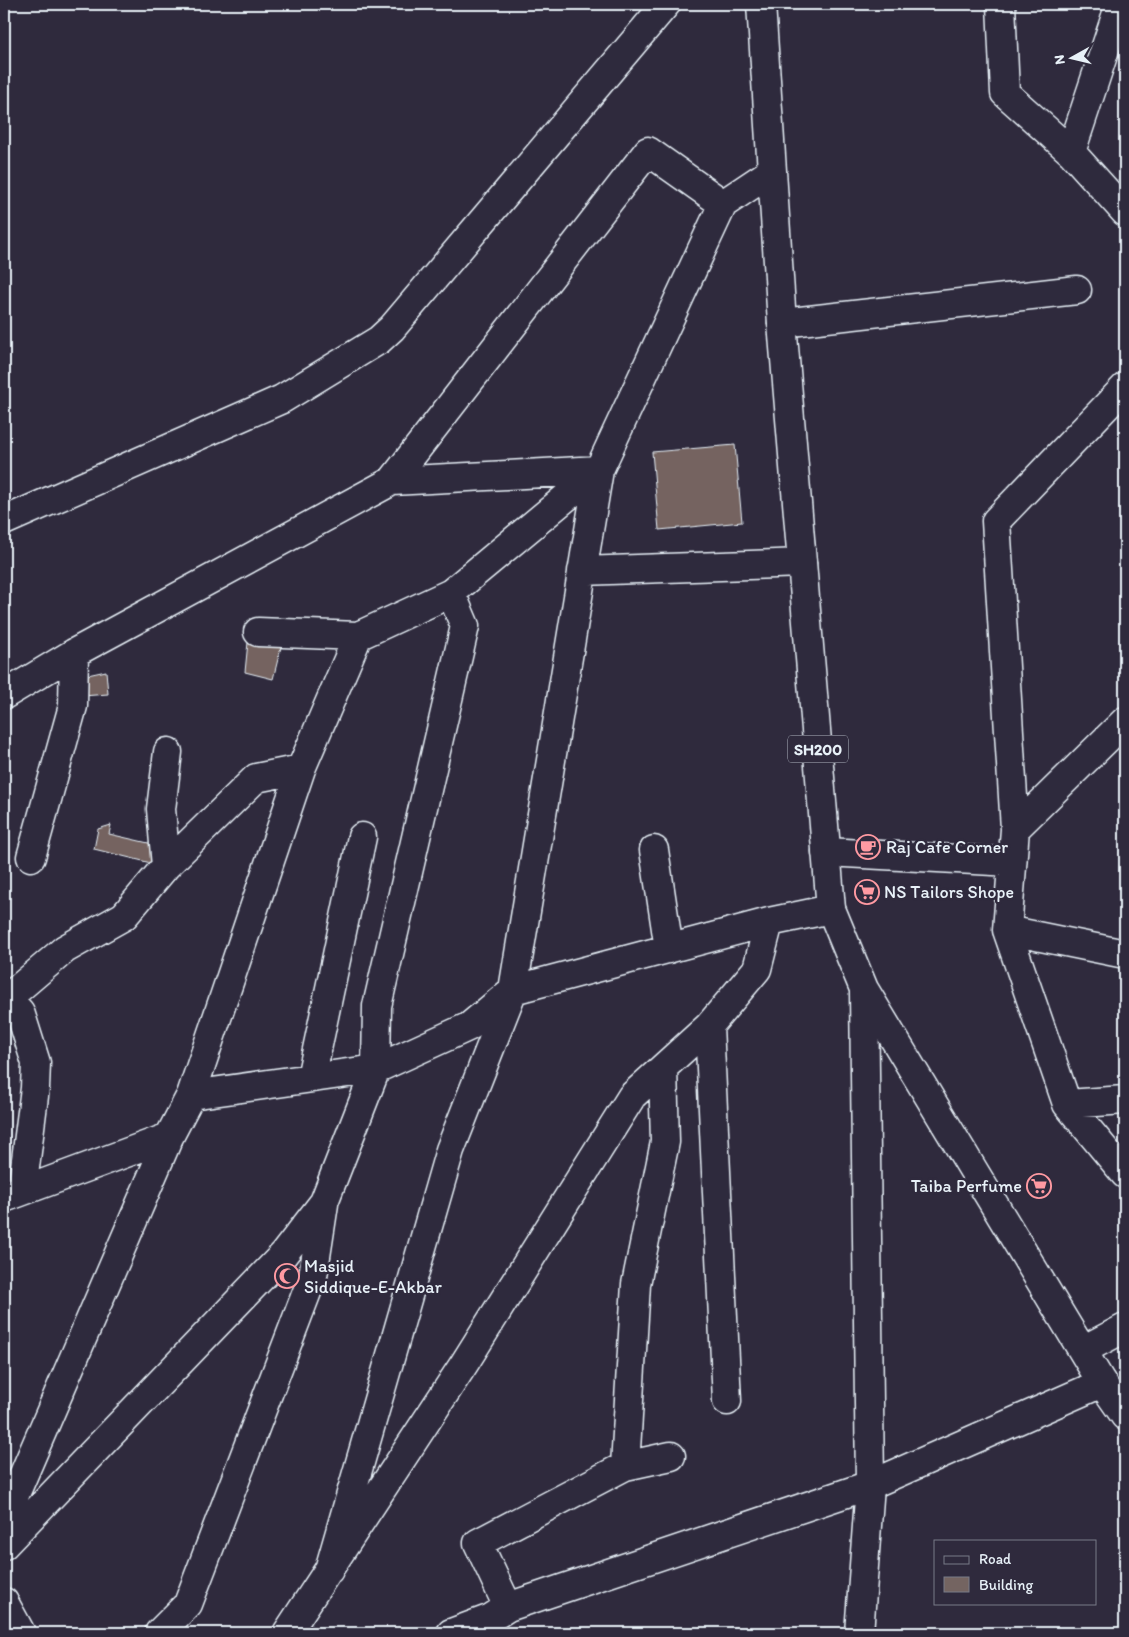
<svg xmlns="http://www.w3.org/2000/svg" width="1129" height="1637" font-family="Itim,sans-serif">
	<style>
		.building { fill: #746461; stroke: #e8f1f8 }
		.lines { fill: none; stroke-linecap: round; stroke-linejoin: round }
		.minor-casing { stroke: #e8f1f8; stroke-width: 31 }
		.major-casing { stroke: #e8f1f8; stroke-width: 31 }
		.minor { stroke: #2f2a3d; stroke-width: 28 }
		.major { stroke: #2f2a3d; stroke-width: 28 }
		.labels { text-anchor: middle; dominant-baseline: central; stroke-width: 5; stroke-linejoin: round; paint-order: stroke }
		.shield { fill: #2f2a3d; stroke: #b0b5c0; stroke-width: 1 }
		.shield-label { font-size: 16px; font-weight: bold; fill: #e8f1f8 }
		.poi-label { font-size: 18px; fill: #e8f1f8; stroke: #2f2a3d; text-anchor: start }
	</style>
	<rect width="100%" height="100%" fill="#2f2a3d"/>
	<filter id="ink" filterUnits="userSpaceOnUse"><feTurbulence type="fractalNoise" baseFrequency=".02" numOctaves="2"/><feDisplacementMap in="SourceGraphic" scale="10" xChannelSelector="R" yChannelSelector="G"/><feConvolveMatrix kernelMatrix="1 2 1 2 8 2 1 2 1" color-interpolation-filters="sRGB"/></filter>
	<g filter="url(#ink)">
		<path class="building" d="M735,445L742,522L659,530L652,452Z
			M248,642L282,643L273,679L245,672Z
			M106,671L108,694L83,696V676Z
			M111,825L109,834L157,845L151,863L94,849L98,829Z"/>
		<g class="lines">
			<defs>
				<path id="minor" d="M1001,4L1005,93L1071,152L1125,212
					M1071,152L1120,4
					M782,323L1077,290
					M1125,387L996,521L1015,829L1007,930L1067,1104L1125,1174
					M392,481L648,151L723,204
					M4,521L282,399L379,340L392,328L666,4
					M582,571L802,563
					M258,632L358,636
					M4,695L74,653L392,481L599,470
					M1015,829L1125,721
					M654,850L669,949
					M826,852L1012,862
					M31,857L73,706L74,653
					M166,866L161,809L168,752
					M1007,930L1125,954
					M4,994L20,1012L36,1063L35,1088L22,1191
					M4,1001L65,949L124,916L166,866L256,778L301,769
					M709,1026L727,1401
					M311,1078L362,837
					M191,1095L376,1069L470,1026L513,990L769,922L831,909
					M1067,1104L1125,1100
					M4,1198L169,1137
					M1083,1350L1125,1328
					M625,1466L636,1284L665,1142L663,1068
					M4,1520L169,1137L191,1095L301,769L358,636L451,593L599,470
					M4,1545L283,1255L324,1202L376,1069L377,1006L465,626L451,593
					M329,1570L450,1150L513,990L599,470L723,204L771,172
					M4,1602L21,1633
					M508,1607L478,1543L625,1466L671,1456
					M159,1633L188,1604L313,1276L324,1204
					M287,1633L464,1364L632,1096L709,1026L757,969L769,922
					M451,1633L491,1618L508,1607L870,1485L1102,1383"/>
				<path id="major" d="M761,4L782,323L831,909L864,989L1102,1383L1125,1416
					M859,1633L870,1485L864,991"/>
			</defs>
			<use href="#minor" class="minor-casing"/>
			<use href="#major" class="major-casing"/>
			<use href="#minor" class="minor"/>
			<use href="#major" class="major"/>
		</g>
	</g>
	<defs>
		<symbol id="cafe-ring" viewBox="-11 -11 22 22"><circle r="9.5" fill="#2f2a3d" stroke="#ff9aa2" stroke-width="1.5"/><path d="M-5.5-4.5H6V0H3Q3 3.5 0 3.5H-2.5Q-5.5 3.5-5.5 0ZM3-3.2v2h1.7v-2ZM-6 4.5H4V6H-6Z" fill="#ff9aa2"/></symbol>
		<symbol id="supermarket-ring" viewBox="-11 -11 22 22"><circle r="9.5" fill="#2f2a3d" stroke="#ff9aa2" stroke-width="1.5"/><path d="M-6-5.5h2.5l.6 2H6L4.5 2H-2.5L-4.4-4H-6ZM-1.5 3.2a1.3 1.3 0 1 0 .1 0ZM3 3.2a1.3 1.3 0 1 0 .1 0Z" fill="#ff9aa2"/></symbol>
		<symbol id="mosque-ring" viewBox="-11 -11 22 22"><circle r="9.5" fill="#2f2a3d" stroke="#ff9aa2" stroke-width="1.5"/><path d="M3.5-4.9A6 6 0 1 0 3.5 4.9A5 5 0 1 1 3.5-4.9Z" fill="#ff9aa2"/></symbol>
	</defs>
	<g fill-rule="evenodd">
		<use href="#cafe-ring" x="854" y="833" width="28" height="28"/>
		<use href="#supermarket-ring" x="853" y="878" width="28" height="28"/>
		<use href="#supermarket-ring" x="1025" y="1172" width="28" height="28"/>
		<use href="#mosque-ring" x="273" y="1262" width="28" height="28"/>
	</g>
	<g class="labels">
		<rect class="shield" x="788" y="735.5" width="60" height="27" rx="4"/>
		<g class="shield-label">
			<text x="818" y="749">SH200</text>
		</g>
		<g class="poi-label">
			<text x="886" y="847">Raj Cafe Corner</text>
			<text x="884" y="892">NS Tailors Shope</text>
			<text x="1022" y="1186" text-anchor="end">Taiba Perfume</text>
			<text x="304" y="1266">Masjid<tspan x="304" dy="21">Siddique-E-Akbar</tspan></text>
		</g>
	</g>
	<rect width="1129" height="1637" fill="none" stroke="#2f2a3d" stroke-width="20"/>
	<rect x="10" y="10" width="1109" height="1617" fill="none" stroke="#e8f1f8" stroke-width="2" filter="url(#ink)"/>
	<rect x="934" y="1540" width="162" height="65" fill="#2f2a3d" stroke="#797a88"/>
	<rect x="944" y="1556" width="25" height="8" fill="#2f2a3d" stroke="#797a88"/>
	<text x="979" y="1564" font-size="15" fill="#e8f1f8">Road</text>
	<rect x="944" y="1577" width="25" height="15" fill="#746461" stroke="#797a88"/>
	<text x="979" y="1590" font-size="15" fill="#e8f1f8">Building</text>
	<g transform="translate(1072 58) rotate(262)" stroke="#2f2a3d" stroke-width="4" paint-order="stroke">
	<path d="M0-4L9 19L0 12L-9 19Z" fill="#e8f1f8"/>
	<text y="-8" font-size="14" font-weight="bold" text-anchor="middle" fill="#e8f1f8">N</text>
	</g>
</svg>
